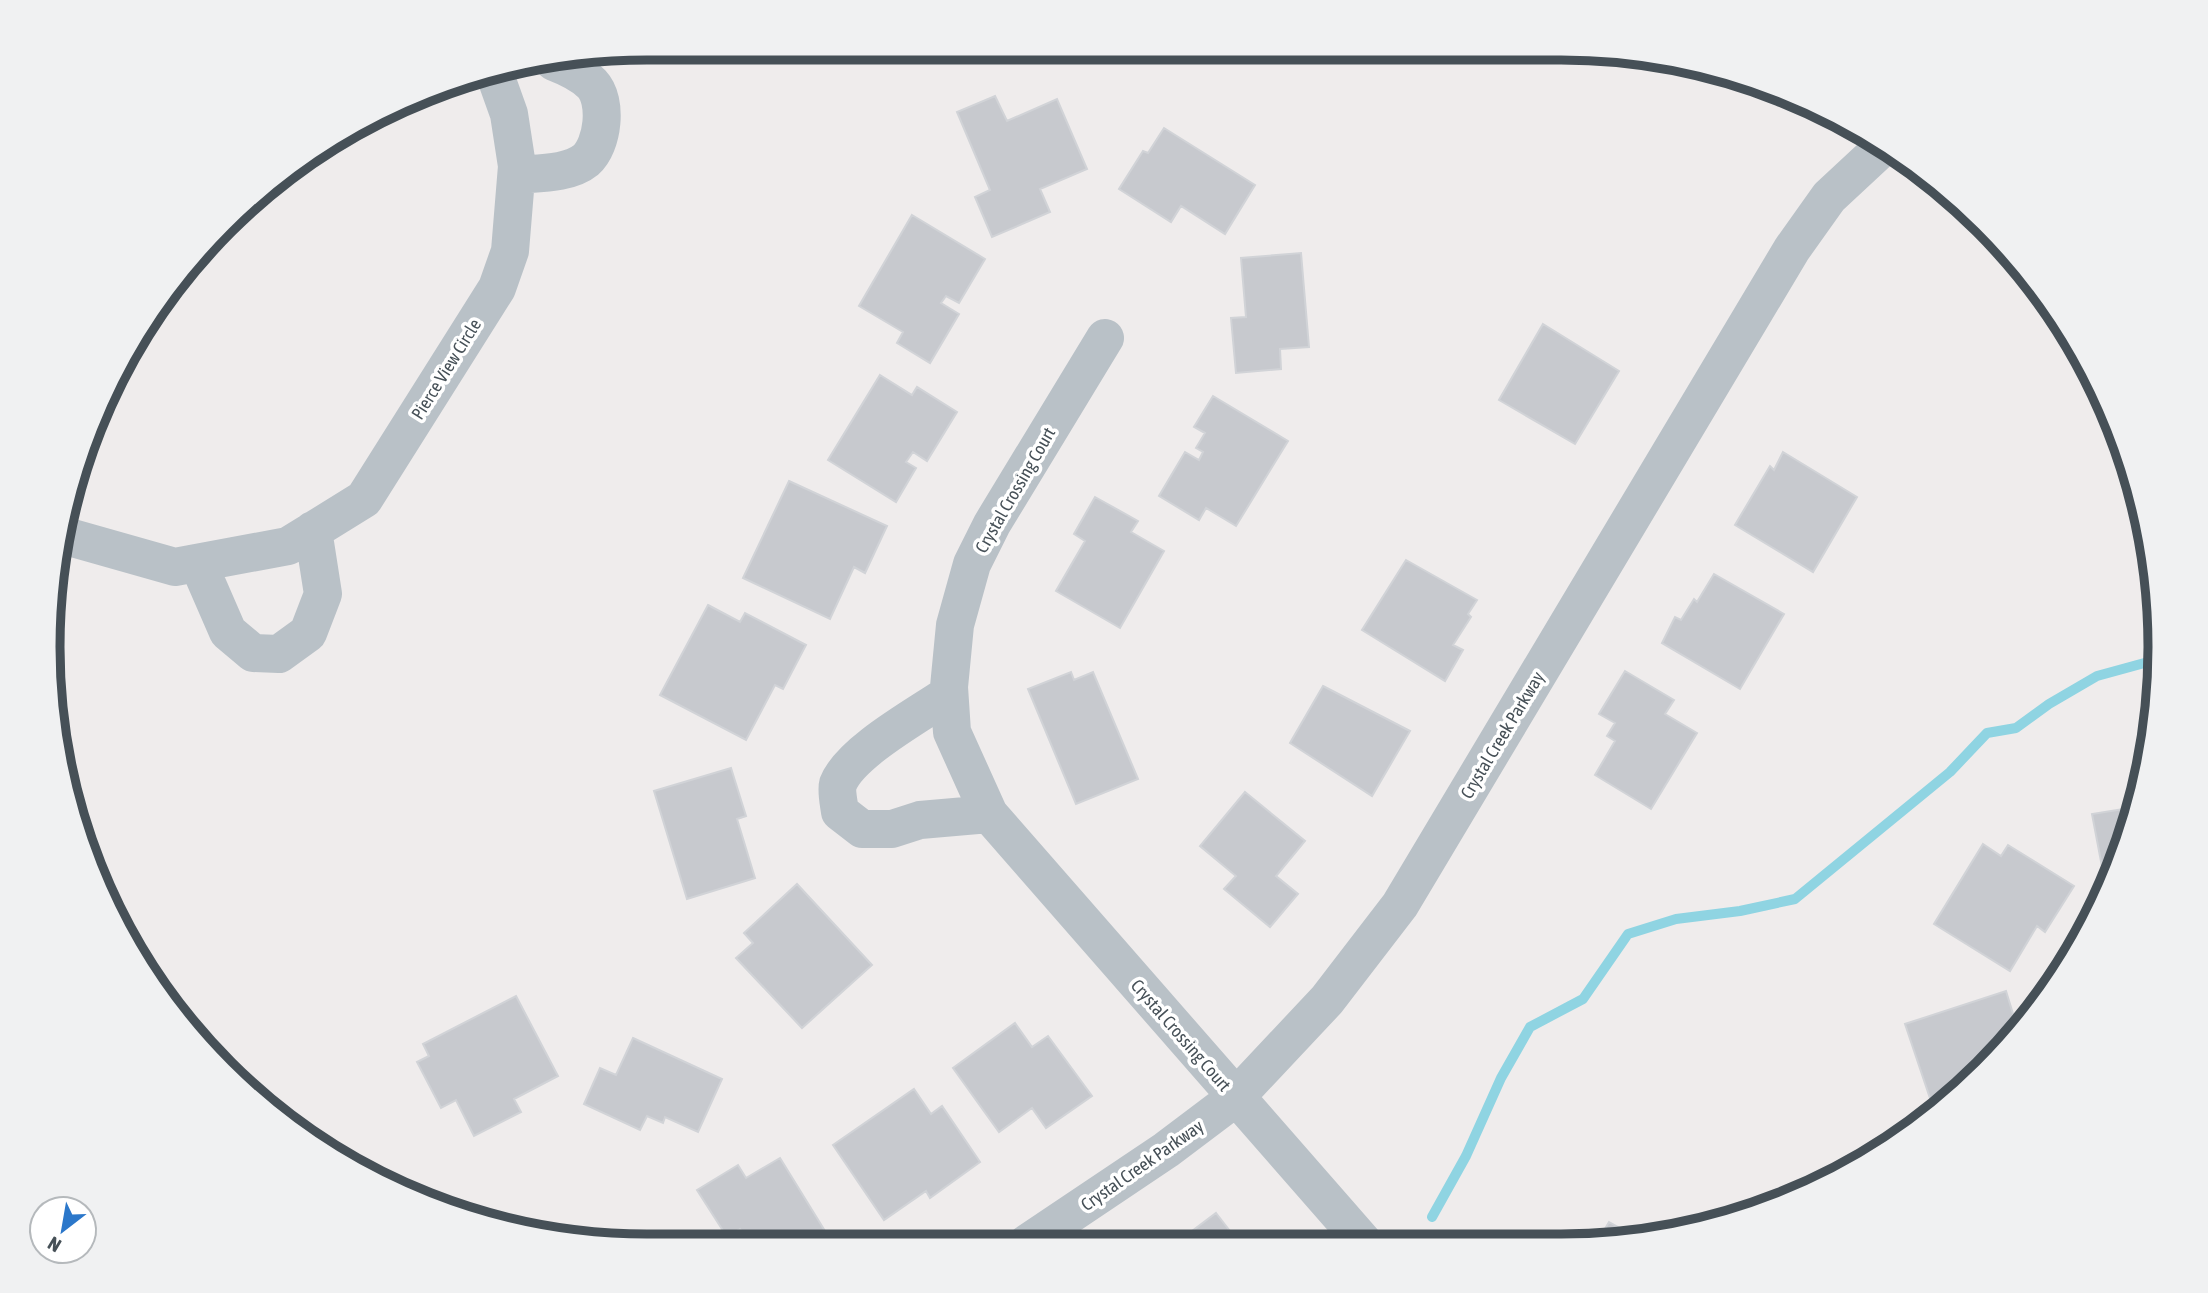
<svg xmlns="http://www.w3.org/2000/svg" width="2208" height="1293" font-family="'Asap Condensed',sans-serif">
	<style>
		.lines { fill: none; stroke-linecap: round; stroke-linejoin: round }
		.stream { stroke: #8fd4e2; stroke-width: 10 }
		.building { fill: #c7c9ce; stroke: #d1d3d7; stroke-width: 2 }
		.minor { stroke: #b9c1c7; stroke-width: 38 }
		.labels { text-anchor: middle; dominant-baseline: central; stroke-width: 7; stroke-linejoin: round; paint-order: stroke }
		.street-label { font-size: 18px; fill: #465057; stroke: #fff }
		.rim { fill: none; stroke: #465057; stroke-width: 9 }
	</style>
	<rect width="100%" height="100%" fill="#efecec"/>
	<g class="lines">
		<path class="stream" d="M1432,1217L1466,1156L1501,1078L1530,1027L1583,999L1628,934L1676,919L1740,911L1795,899L1950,772L1987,733L2016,728L2049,704L2097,676L2159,659"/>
	</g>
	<path class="building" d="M995,96L1007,121L1057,99L1087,169L1040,189L1050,212L992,237L975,197L990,190L957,112Z
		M1164,128L1255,185L1225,234L1181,206L1171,222L1119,189L1143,151L1148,153Z
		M912,215L985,259L959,303L946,296L941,303L959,314L930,363L897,343L903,332L859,306Z
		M1301,253L1309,347L1280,349L1281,369L1236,373L1231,318L1246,317L1241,258Z
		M1543,324L1619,371L1575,444L1499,400Z
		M880,375L912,395L917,387L957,412L927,461L913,452L906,462L916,468L896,502L828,460Z
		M1213,396L1288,441L1236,526L1206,508L1199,520L1159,496L1185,452L1199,460L1203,452L1196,448L1205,433L1194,427Z
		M1783,452L1857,497L1813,572L1735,525L1770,466L1774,470Z
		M789,481L887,526L865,573L854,567L830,619L743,578Z
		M1095,497L1138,521L1131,532L1164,551L1120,628L1056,591L1085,541L1074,534Z
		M1406,560L1477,600L1468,614L1471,617L1453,645L1463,650L1445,681L1362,630Z
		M1714,574L1784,614L1740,689L1662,643L1675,617L1681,620L1694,599L1697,602Z
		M708,605L740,622L745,613L806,645L783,689L775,685L746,740L660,695Z
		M1625,671L1674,700L1665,714L1697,733L1651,809L1595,775L1615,741L1607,736L1615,723L1599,714Z
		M1071,672L1074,680L1093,672L1138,779L1076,804L1028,689Z
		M1323,686L1410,731L1372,796L1290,743Z
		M731,768L746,816L737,819L755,878L687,899L654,791Z
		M1245,792L1305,841L1276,876L1298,894L1270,927L1224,889L1236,876L1200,846Z
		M2136,807L2116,872H2103L2092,814Z
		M1983,844L2001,856L2008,845L2074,886L2045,932L2037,926L2010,971L1934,924Z
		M797,884L872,965L802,1028L736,958L753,943L744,933Z
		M2006,991L2018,1030L1985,1071L1934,1110L1905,1024Z
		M516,996L558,1076L514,1099L521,1112L474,1136L456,1100L441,1108L417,1062L429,1056L423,1044Z
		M1015,1023L1032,1047L1048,1036L1092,1096L1046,1128L1032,1108L999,1132L953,1068Z
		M633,1038L722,1079L698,1132L665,1117L663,1123L647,1116L640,1130L584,1104L600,1068L616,1075Z
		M914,1089L931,1114L942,1106L980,1162L930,1198L926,1191L884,1220L833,1145Z
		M780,1158L833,1244H740L747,1240L740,1229L727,1237L697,1190L738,1165L746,1178Z
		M412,1193L439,1196L438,1206Z
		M1216,1213L1240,1244H1184L1180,1240Z
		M1609,1222L1636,1237L1596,1244Z"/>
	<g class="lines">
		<path class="minor" d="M517,175C538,173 569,174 586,160C603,145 608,101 592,84C582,74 567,67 554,62
			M1105,338L992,524L972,564L955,625L949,687L952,732L989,814L1365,1244
			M62,535L175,567L288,546L364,499L497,288L510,251L517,166L509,114L494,72
			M198,563L228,632L253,653L279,654L308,633L323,594L313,530
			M949,694C920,714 850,752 838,784C836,791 839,804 840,812L862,829H892L920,820L989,814
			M1026,1244L1166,1150L1235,1098L1327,1000L1400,905L1792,249L1829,197L1886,144"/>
	</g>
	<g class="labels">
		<g class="street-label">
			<text transform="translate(446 369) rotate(-58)">Pierce View Circle</text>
			<text transform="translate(1015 490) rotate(-60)">Crystal Crossing Court</text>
			<text transform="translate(1502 735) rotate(-59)">Crystal Creek Parkway</text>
			<text transform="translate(1181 1035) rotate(49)">Crystal Crossing Court</text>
			<text transform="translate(1142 1165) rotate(-35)">Crystal Creek Parkway</text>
		</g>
	</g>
	<path d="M0 0H2208V1293H0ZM647 60H1561A587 587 0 0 1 2148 647V647A587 587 0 0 1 1561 1234H647A587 587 0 0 1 60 647V647A587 587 0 0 1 647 60Z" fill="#f0f1f2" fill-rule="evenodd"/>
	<path class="rim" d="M647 60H1561A587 587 0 0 1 2148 647V647A587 587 0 0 1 1561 1234H647A587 587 0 0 1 60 647V647A587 587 0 0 1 647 60Z"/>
	<g transform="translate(63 1230) rotate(211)"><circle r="33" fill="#ffffff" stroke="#b5b9bc" stroke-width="2"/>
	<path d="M0-5L12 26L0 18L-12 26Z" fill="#2b77ca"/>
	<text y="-10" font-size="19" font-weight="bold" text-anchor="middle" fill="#465057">N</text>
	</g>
</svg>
